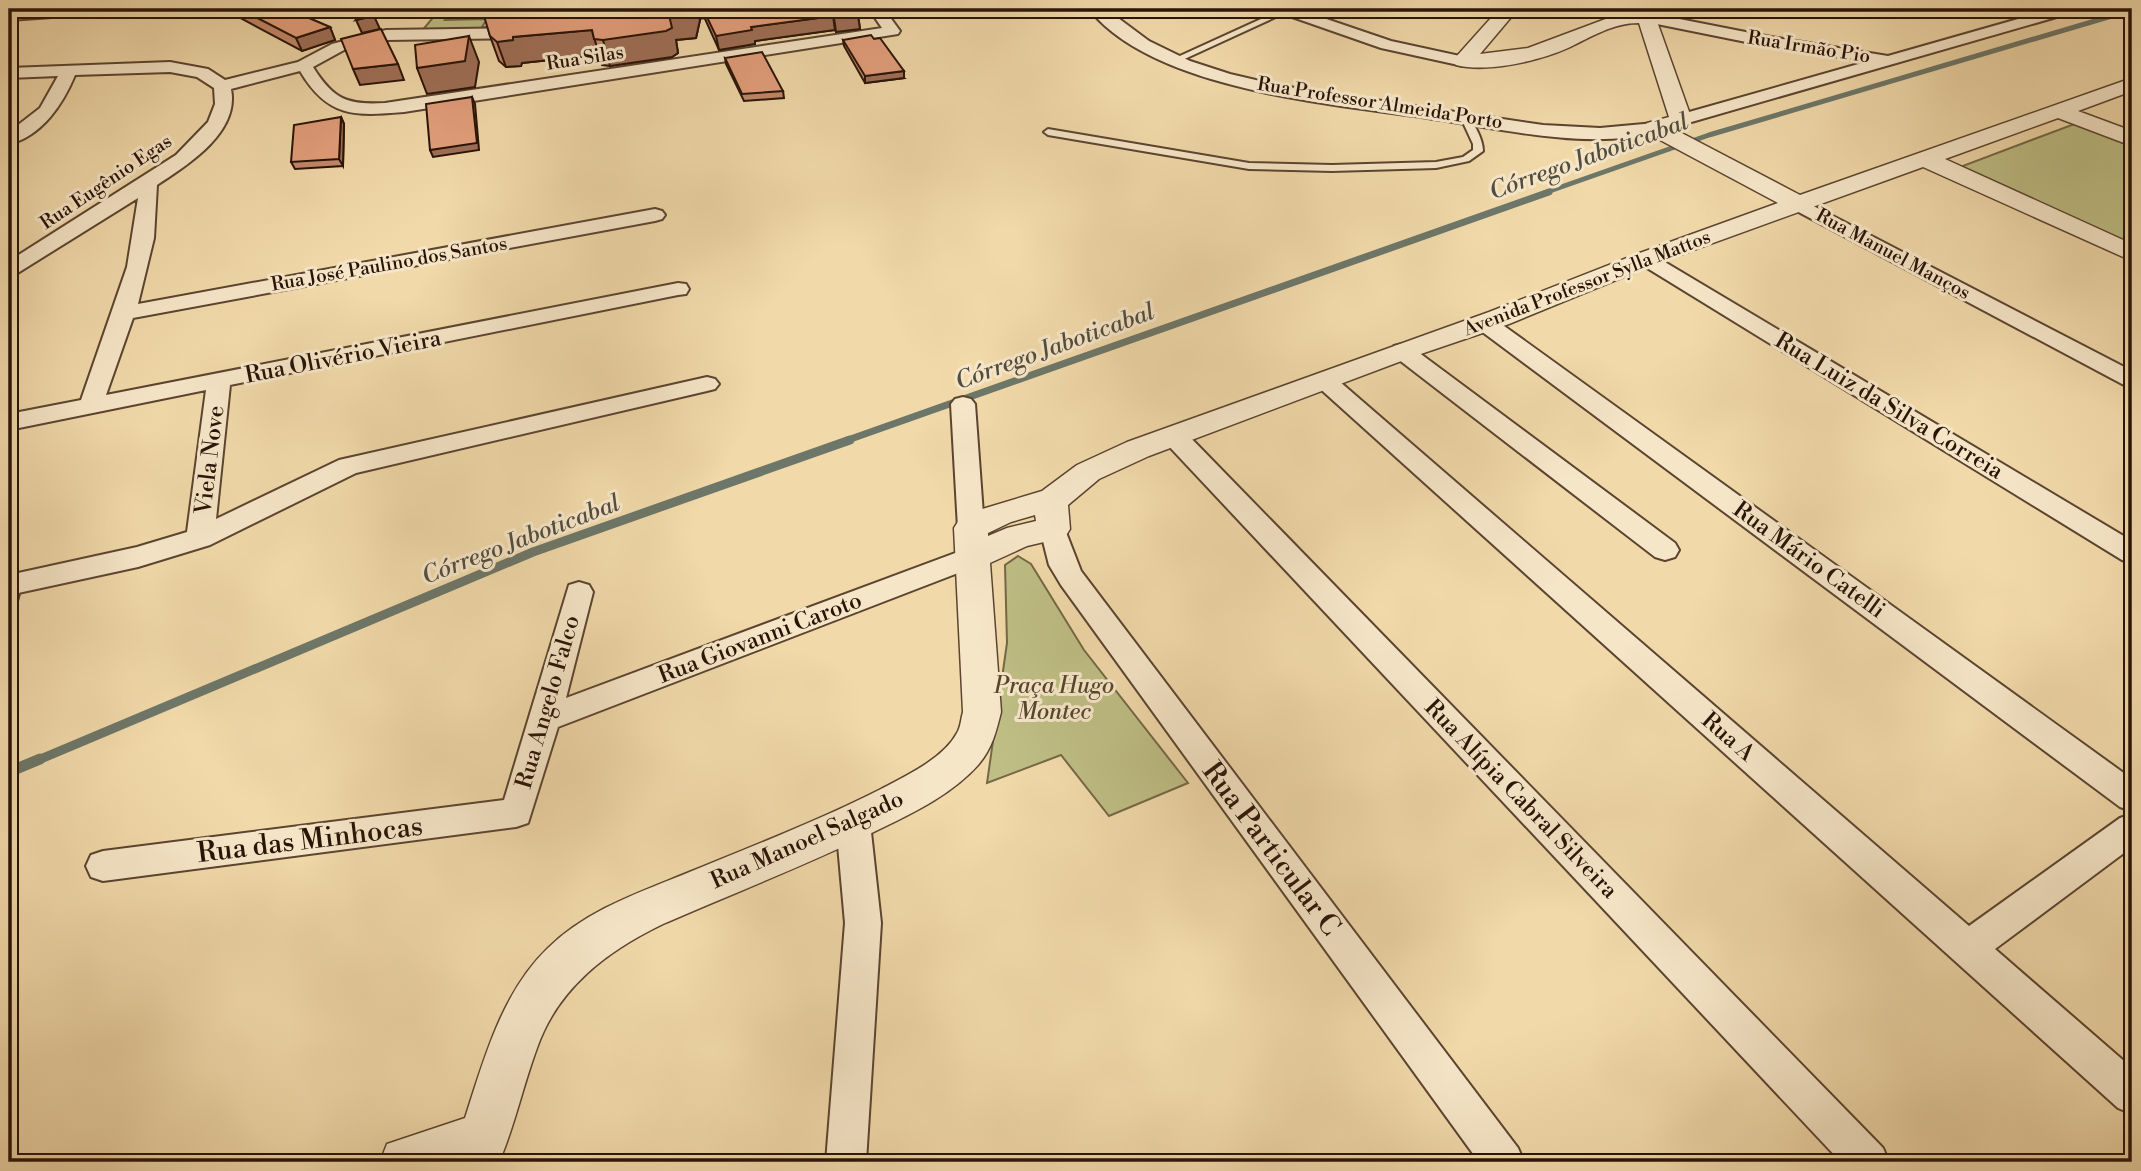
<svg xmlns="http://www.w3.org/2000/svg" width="2141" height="1171" font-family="'Libre Bodoni',serif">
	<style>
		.green { fill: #bebe85; stroke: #746846; stroke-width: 2 }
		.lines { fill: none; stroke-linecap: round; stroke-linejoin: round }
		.stream-far3 { stroke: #6d7769; stroke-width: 5 }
		.stream-far2 { stroke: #6d7769; stroke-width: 7 }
		.stream-far1 { stroke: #6d7769; stroke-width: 9 }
		.stream { stroke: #6d7769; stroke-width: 11 }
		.service-casing { stroke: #5b4430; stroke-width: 4 }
		.minor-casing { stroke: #5b4430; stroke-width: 4 }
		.tertiary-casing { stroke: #5b4430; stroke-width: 3 }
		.service { fill: #f6e6c8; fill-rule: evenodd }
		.minor { fill: #f6e6c8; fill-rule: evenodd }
		.tertiary { fill: #f6e6c8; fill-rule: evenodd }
		.wall { fill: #c3896b; stroke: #291307; stroke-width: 2 }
		.shaded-wall { fill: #9f6f57; stroke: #291307; stroke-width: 2 }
		.building { fill: #e39f7c; stroke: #291307; stroke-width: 2 }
		.labels { text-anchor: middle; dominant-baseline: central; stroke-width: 6; stroke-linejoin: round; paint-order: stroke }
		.far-street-label { font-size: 19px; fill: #291307; stroke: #f6e6c8 }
		.street-label { font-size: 23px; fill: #291307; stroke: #f6e6c8 }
		.park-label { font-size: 23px; font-style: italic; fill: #56462d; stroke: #f6e6c8 }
		.water-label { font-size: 24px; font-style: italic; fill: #514d40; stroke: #f6e6c8 }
		.near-street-label { font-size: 28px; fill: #291307; stroke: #f6e6c8 }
	</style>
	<rect width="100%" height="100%" fill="#f1d9aa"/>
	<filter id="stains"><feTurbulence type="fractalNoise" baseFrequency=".00286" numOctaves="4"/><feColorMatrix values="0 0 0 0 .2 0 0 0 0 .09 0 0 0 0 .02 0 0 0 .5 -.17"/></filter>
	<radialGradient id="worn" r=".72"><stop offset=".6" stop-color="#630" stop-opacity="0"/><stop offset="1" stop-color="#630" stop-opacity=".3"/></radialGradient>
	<path class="green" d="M440,9H454L445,20L487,19L482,27L538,26L421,32Z
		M2077,123L2132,145V245L1960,167Z
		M1018,556L1031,564L1084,650L1188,783L1109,816L1061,755L987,783L1007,643L1005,565Z"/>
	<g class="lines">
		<path class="stream-far3" d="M1544,193L1709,135L2132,10"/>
		<path class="stream-far2" d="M845,441L1549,192"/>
		<path class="stream-far1" d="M36,761L533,552L850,440"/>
		<path class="stream" d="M9,772L40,759"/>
		<defs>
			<path id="service" d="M1283,9H1293L1178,62L1171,60Z
				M1465,115C1474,121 1483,140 1483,151L1469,161L1436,168L1332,171L1249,169L1048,135L1044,132L1048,129L1249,163L1332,165L1436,162L1463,157L1473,150V144L1461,118Z
				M15,578L22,583L14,612L9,613V582Z"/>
			<path id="minor" d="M33,9H103L95,14L9,20V10Z
				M698,9H734L726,14L660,24L652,19L660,14Z
				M869,9H884L900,31L898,34L404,112C354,116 328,118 300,71L231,89C240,132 188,165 157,185L154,238L138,304L655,209L662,211L665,215L662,219L655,221L133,318L106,395L678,283L686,284L689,289L686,294L678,295L230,385L216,519L339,460L707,377L715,379L719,384L715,389L707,391L356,473L210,545L138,567L9,595V575L137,547L187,532L206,390L9,430V414L81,400L127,267L138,198L16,274L9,276V261L176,155L208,122L215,104L214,88L197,77L170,72L75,75C63,104 42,136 9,144V132L40,108L58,76L9,78V68L170,62L208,69L225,80L298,62L332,44L386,30L525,28L533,33L525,38L386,40L344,50L313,67C334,100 347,105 385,103L882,28Z
				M1089,9H1106L1149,41L1190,61L1230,74L1282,86L1543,125L1600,128L1655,123L1664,128L1661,132C1587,150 1507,130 1434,119C1336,104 1154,91 1089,9Z
				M1275,9H1297L1391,41L1469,58L1471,61L1463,66L1381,48L1278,12Z
				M1637,9H1652L1654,14L1771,37L1888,56L2053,9H2077L2074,12L1681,125L1675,124L1672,120L1675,116L1869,61L1771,47L1647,22L1642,20Z
				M1798,198L2132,371V387L2124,385L1791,208L1788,204L1791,200Z
				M1646,253L1653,255L2132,541V563L2122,560L1639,263L1636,259L1639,255Z
				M1485,316L1493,318L2132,779V811L2120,807L1477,328L1474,323L1477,318Z
				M1402,344L1410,346L1675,543L1679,550L1675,557L1665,560L1655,557L1394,356L1391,351L1394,346Z
				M1324,373L1332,375L1969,926L2120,818L2132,814V847L1995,949L2132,1068V1114L2118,1108L1316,385L1312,380L1316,375Z
				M963,397L971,399L975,404L984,528L980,535L971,537L962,535L958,528L951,404L955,399Z
				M1174,428L1183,430L1883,1148L1889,1162H1841L1165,442L1162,436L1165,430Z
				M1053,520L1062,522L1081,571L1518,1148L1524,1162H1479L1061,585L1049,565L1040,529L1044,522Z
				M974,546L984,549L988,556L984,563L558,727L528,823L516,827L103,881L91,877L86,866L91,855L103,851L504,800L569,585L579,582L589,585L593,592L566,698Z
				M853,809L865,813L870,823L881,923L866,1162H826L845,923L836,823L841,813Z"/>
			<path id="tertiary" d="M1499,9H1518L1480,54L1528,48L1619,14L1654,13L1692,120L1689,125L1674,129L1800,195L2132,78V91L2078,111L2132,131V146L2058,118L1945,159L2132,244V261L1923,167L1655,264L1509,324L1412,357L1149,456L1099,479L1068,505L1070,529L1065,537L1027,546L990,563L1001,712C996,732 992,749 978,765C953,793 917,811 884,827C812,863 736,892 663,924C607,951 558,988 537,1048C524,1083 516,1120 502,1155L484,1162H380L387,1144L465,1118C484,1059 502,992 548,948C588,909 641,892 692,871C755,845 820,820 881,789C906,776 944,758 957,733C961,727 961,718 963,712L954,528L959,520L979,510L1042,491L1077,465L1127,442L1489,312L1637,254L1778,203L1647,133L1644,128L1647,123L1669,117L1639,23C1613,23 1591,37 1568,48C1539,61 1487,73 1456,65L1453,61L1456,57ZM1035,515L1036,521L1007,528L988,536V533L1011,522Z"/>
		</defs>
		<use href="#service" class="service-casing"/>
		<use href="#minor" class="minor-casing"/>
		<use href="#tertiary" class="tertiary-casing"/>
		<use href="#service" class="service"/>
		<use href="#minor" class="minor"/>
		<use href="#tertiary" class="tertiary"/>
	</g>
	<path class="wall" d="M230,9H288L330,27L335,40L302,51L233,14Z
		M483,9H697L700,20L696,38L676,40L678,53L672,57L610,66L602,65L599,55L522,63L521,66L506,67L499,61L490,36Z
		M702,9H855L858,15L860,29L836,32L835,30L755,41V44L719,50L705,19Z
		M843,40L904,78L865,83L844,46Z
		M725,58L783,91L784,98L744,101L726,64Z
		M341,117L344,124L343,166L295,169L291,162Z"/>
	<path class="shaded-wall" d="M526,9H681L532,25Z
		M691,9H697L700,20L696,38L676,40L678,53L672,57L610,66L603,40L669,15Z
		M858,15L860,29L836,32L834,18Z
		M374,16L380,29L362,33L356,20Z
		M833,16L835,30L755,41V44L719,50L716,36L751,27Z
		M330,27L335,40L302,51L296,38Z
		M592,30L599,55L522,63L521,66L506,67L497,42L513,37Z
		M469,36L479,62L475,87L427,94L417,68Z
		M398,64L404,80L360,85L353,69Z
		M904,71V78L865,83V76Z
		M472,97L475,104L479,150L433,157L430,150Z
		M341,117L344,124L343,166L339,159Z"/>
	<path class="building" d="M240,9H288L330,27L296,38Z
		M368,9H371L374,16L356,20Z
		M581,9H691L690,13L669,15L672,28L666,31L603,40L594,39L592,30L513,37V40L497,42L490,36L484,16L550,12Z
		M703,9H855L858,15L834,18L833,16L751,27L752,30L716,36Z
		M381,29L398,64L353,69L341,39Z
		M871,35L874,39L880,38L904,71L865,76L843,40Z
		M469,36L465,61L417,68L415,45Z
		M762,52L783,91L742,94L725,58Z
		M472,97L477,143L430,150L426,104Z
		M341,117L339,159L291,162L294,125Z"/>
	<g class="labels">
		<g class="far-street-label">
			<text transform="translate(1809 47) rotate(9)">Rua Irmão Pio</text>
			<text transform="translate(585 58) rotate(-9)">Rua Silas</text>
			<text transform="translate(1380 103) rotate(9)">Rua Professor Almeida Porto</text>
			<text transform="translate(106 182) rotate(-34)">Rua Eugênio Egas</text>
			<text transform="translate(1893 254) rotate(28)">Rua Manuel Manços</text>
			<text transform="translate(389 264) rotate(-10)">Rua José Paulino dos Santos</text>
			<text transform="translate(1587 283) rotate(-21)">Avenida Professor Sylla Mattos</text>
		</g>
		<g class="street-label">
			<text transform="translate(343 357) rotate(-11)">Rua Olivério Vieira</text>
			<text transform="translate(1889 406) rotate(31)">Rua Luiz da Silva Correia</text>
			<text transform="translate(210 460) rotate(-83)">Viela Nove</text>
			<text transform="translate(1809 560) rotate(36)">Rua Mário Catelli</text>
			<text transform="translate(760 638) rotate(-21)">Rua Giovanni Caroto</text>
			<text transform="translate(548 702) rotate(-74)">Rua Angelo Falco</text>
			<text transform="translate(1728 737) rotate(41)">Rua A</text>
			<text transform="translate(1521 799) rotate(46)">Rua Alípia Cabral Silveira</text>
			<text transform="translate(807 840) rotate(-24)">Rua Manoel Salgado</text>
		</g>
		<g class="park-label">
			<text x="1054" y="686">Praça Hugo<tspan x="1054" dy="26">Montec</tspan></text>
		</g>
		<g class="water-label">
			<text transform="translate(1589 157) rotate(-20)">Córrego Jaboticabal</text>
			<text transform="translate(1055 347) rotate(-20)">Córrego Jaboticabal</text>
			<text transform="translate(521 540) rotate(-21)">Córrego Jaboticabal</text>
		</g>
		<g class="near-street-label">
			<text transform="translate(310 840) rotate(-7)">Rua das Minhocas</text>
			<text transform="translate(1271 849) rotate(53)">Rua Particular C</text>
		</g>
	</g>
	<rect width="2141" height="1171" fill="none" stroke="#f1d9aa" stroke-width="35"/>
	<rect x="10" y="10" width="2120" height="1150" fill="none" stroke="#291307" stroke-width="3.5"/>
	<rect x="18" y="18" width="2106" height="1136" fill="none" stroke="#291307" stroke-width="2"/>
	<rect width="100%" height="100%" filter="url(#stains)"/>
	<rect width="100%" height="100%" fill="url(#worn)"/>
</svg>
